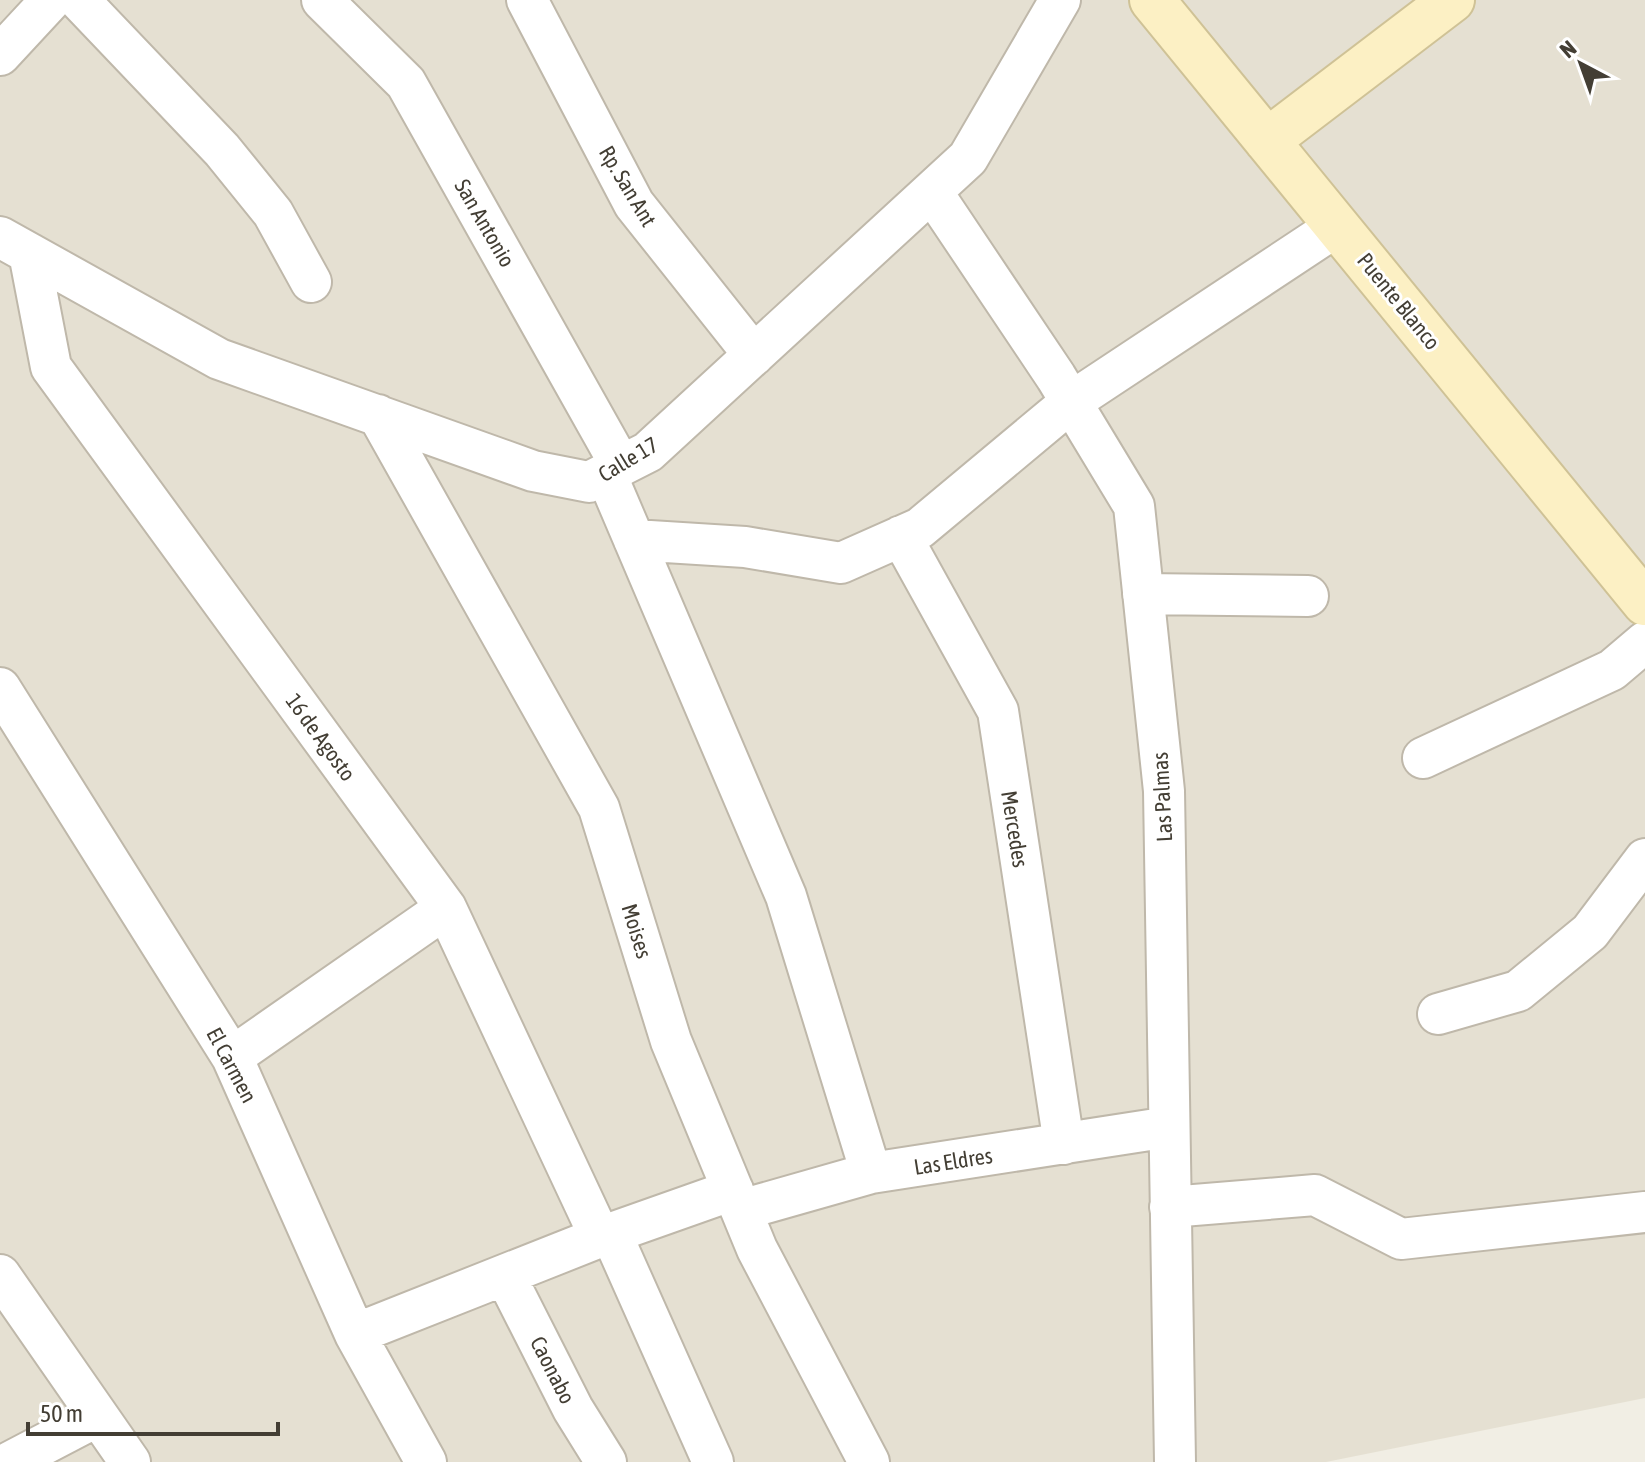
<svg xmlns="http://www.w3.org/2000/svg" width="1645" height="1462" font-family="'Asap Condensed',sans-serif">
	<style>
		.residential { fill: #e5e0d2 }
		.lines { fill: none; stroke-linecap: round; stroke-linejoin: round }
		.street-casing { stroke: #bfb8aa; stroke-width: 44 }
		.secondary-casing { stroke: #cfc296; stroke-width: 48 }
		.street { stroke: #fff; stroke-width: 40 }
		.secondary { stroke: #fcf0c4; stroke-width: 44 }
		.labels { text-anchor: middle; dominant-baseline: central; stroke-width: 6; stroke-linejoin: round; paint-order: stroke }
		.street-label { font-size: 22px; fill: #433e34; stroke: #fff }
	</style>
	<rect width="100%" height="100%" fill="#f1eee4"/>
	<path class="residential" d="M0,0H1645V1398L1326,1462H0Z"/>
	<g class="lines">
		<defs>
			<path id="street" d="M79,0L222,150L273,213L311,282
				M322,0L406,83L621,466
				M527,0L634,204L754,355
				M0,55L51,0
				M932,192L1056,377L1134,506L1164,791L1175,1462
				M0,237L219,359L533,471L589,482L648,452L968,158L1060,0
				M29,253L51,367L446,908L600,1237
				M378,415L599,808L671,1041L741,1210L757,1249L869,1462
				M606,474L786,896L871,1173
				M901,536L998,711L1064,1144
				M634,540L745,547L841,563L920,528L1071,402L1337,226
				M1143,594L1308,596
				M0,688L232,1057L355,1334L426,1462
				M1423,758L1612,670L1645,642
				M1438,1014L1518,991L1590,932L1645,859
				M232,1057L446,908
				M1170,1207L1315,1195L1401,1239L1645,1212
				M741,1210L871,1173L1169,1127
				M611,1233L713,1462
				M0,1275L130,1462
				M505,1275L573,1409L606,1462
				M355,1334L600,1237L733,1190
				M10,1462L96,1417"/>
			<path id="secondary" d="M1152,0L1645,603
				M1267,141L1452,0"/>
		</defs>
		<use href="#street" class="street-casing"/>
		<use href="#secondary" class="secondary-casing"/>
		<use href="#street" class="street"/>
		<use href="#secondary" class="secondary"/>
	</g>
	<g class="labels">
		<g class="street-label">
			<text transform="translate(628 186) rotate(59)">Rp. San Ant</text>
			<text transform="translate(485 223) rotate(60)">San Antonio</text>
			<text transform="translate(1399 301) rotate(51)">Puente Blanco</text>
			<text transform="translate(628 459) rotate(-31)">Calle 17</text>
			<text transform="translate(321 737) rotate(54)">16 de Agosto</text>
			<text transform="translate(1162 797) rotate(-93)">Las Palmas</text>
			<text transform="translate(1015 829) rotate(81)">Mercedes</text>
			<text transform="translate(637 931) rotate(73)">Moises</text>
			<text transform="translate(232 1065) rotate(62)">El Carmen</text>
			<text transform="translate(953 1161) rotate(-9)">Las Eldres</text>
			<text transform="translate(553 1370) rotate(63)">Caonabo</text>
		</g>
	</g>
	<g transform="translate(1581 64) rotate(319)" stroke="#ffffff" stroke-width="6" paint-order="stroke">
	<path d="M0-6L14 30L0 20L-14 30Z" fill="#433e34"/>
	<text y="-12" font-size="22" font-weight="bold" text-anchor="middle" fill="#433e34">N</text>
	</g>
	<path d="M28 1422v12h250v-12" fill="none" stroke="#433e34" stroke-width="4"/>
	<text x="40" y="1422" font-size="24" fill="#433e34" stroke="#ffffff" stroke-width="6" paint-order="stroke">50 m</text>
</svg>
